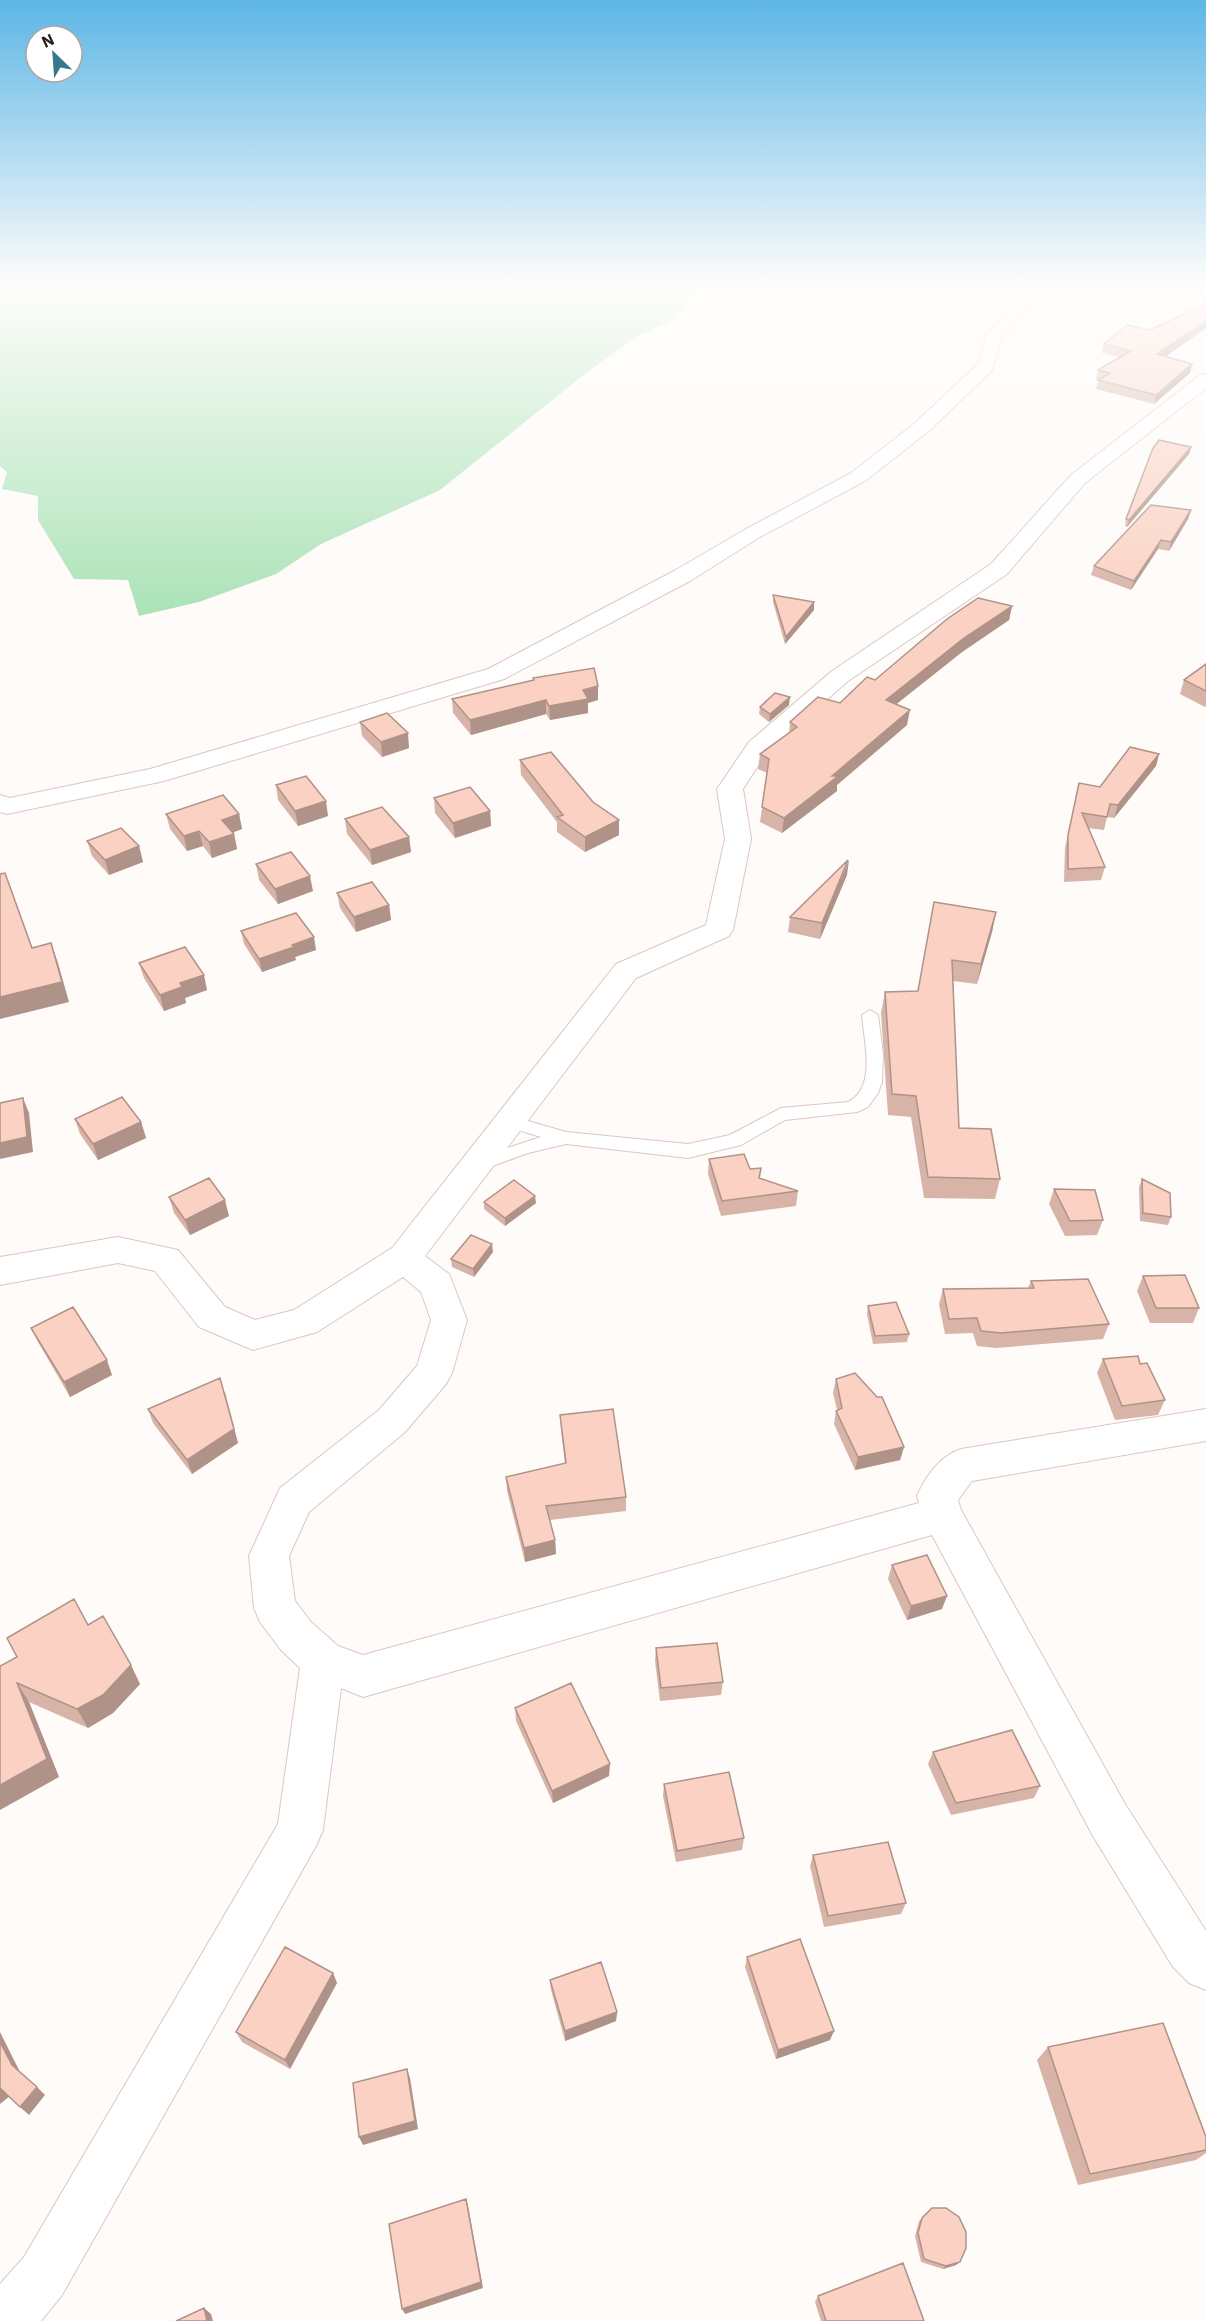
<svg xmlns="http://www.w3.org/2000/svg" width="1206" height="2321" font-family="'IBM Plex Sans',sans-serif">
	<style>
		.green { fill: #ace3b8 }
		.lines { fill: none; stroke-linecap: round; stroke-linejoin: round }
		.service-casing { stroke: #dac8c2; stroke-width: 2 }
		.minor-casing { stroke: #dac8c2; stroke-width: 2 }
		.service { fill: #fff; fill-rule: evenodd }
		.minor { fill: #fff; fill-rule: evenodd }
		.wall { fill: #d7b4a7 }
		.shaded-wall { fill: #af9288 }
		.building { fill: #fad1c2; stroke: #af9288; stroke-width: 1.5 }
	</style>
	<rect width="100%" height="100%" fill="#fefbf9"/>
	<path class="green" d="M0,285H702L672,321L635,337L590,370L440,490L321,544L276,574L199,602L139,616L128,580L74,579L38,520V496L2,489L7,472L0,466Z"/>
	<g class="lines">
		<defs>
			<path id="service" d="M870,1010L878,1015L883,1054L882,1082L878,1093L868,1107L857,1112L785,1120L741,1145L688,1158L566,1144L528,1153L479,1171L473,1169L470,1164L473,1159L541,1137L505,1126L502,1122L505,1118L511,1116L566,1132L688,1144L730,1135L781,1108L848,1102C877,1087 864,1042 862,1015Z"/>
			<path id="minor" d="M1024,299L1032,304L1002,336L992,370L929,431L865,481L760,537L690,581L504,679L164,781L7,814L0,812V795L10,798L150,769L488,669L674,571L746,529L851,473L915,423L978,364L986,335L1018,301Z
				M1206,374V388L1085,483L1007,574L848,681L767,752L743,789L751,839L733,930L729,936L636,978L425,1256L449,1274L467,1320L452,1373L446,1384L405,1432L309,1512L289,1556L295,1601L311,1622L338,1646L363,1655L919,1503L917,1496C926,1476 940,1456 961,1449L1206,1409V1441L972,1481L958,1500L961,1510L1125,1804L1206,1931V1990L1189,1983L1173,1967L1093,1836L932,1535L363,1697L341,1688L323,1830L316,1846L62,2295L41,2321H0V2284L24,2257L278,1824L300,1668L281,1650L260,1622L254,1608L249,1556L280,1488L379,1410L417,1366L431,1320L421,1292L403,1277L317,1332L253,1350L199,1327L155,1271L118,1263L0,1285V1257L118,1237L178,1250L225,1307L255,1320L294,1310L392,1248L616,964L706,925L725,839L717,789L749,742L832,671L991,564L1071,475L1200,375Z"/>
		</defs>
		<use href="#service" class="service-casing"/>
		<use href="#minor" class="minor-casing"/>
		<use href="#service" class="service"/>
		<use href="#minor" class="minor"/>
	</g>
	<path class="wall" d="M1206,303V328L1165,357L1192,364L1190,373L1154,404L1096,389L1099,380L1096,379L1098,370L1120,357L1102,353L1104,344L1150,330Z
		M1191,447L1189,454L1127,527L1125,526L1126,519Z
		M1191,510L1188,519L1169,551L1158,549L1131,590L1091,575L1094,566Z
		M773,595L814,602V610L785,644L773,602Z
		M1012,606L1009,620L962,652L896,704L907,725L837,785V791L782,833L760,822L767,773L758,769L760,754L789,734L790,722L840,703L875,680Z
		M1206,664V706L1205,707L1180,694L1184,680Z
		M533,678L598,700L588,703V713L550,720L546,714L471,735L453,713L452,699L533,680Z
		M789,705L769,722L759,714L760,707Z
		M360,722L409,748L382,757L362,736Z
		M1159,754L1156,766L1114,818L1107,817L1104,830L1088,828L1105,867L1101,880L1064,882L1065,848L1079,783L1100,787Z
		M520,760L593,802L619,820V835L585,852L557,832V822L521,775Z
		M276,785L328,816L298,826L278,800Z
		M434,798L490,811L491,826L455,838L435,813Z
		M166,814H239L242,829L232,833L234,834L237,849L212,858L203,846L187,851L170,829Z
		M345,819L409,837L411,852L372,865L347,834Z
		M87,841L139,846L143,862L109,875L92,856Z
		M256,864L313,891L278,904L259,880Z
		M847,875L820,939L788,932L790,917Z
		M337,893L389,905L391,920L356,932L340,908Z
		M996,912L992,932L977,984L953,981L959,1128L1000,1179L995,1199L924,1198L911,1117L888,1115L881,1013L885,992L918,991Z
		M241,931L316,950L295,957L296,960L262,972L244,944Z
		M139,963L207,990L185,998L186,1003L164,1011L144,978Z
		M75,1119L141,1122L146,1138L98,1160L80,1134Z
		M709,1159L750,1169L761,1168L760,1178L798,1191L796,1206L721,1216L708,1174Z
		M1142,1179L1171,1217L1168,1225L1140,1221L1139,1187Z
		M1054,1189L1103,1220L1097,1235L1065,1236L1049,1204Z
		M169,1197L229,1216L190,1235L174,1213Z
		M484,1202L536,1203L505,1226L484,1209Z
		M493,1252L474,1277L452,1267L451,1259Z
		M1143,1276L1199,1308L1193,1323H1150L1137,1291Z
		M1031,1281L1109,1324L1103,1339L996,1348L977,1346L973,1333L945,1334L939,1304L943,1289L1028,1288Z
		M868,1306L909,1334L907,1342L873,1344L867,1314Z
		M31,1328L112,1375L70,1397L38,1342Z
		M1103,1359L1140,1364L1165,1400L1158,1415L1115,1420L1097,1373Z
		M836,1379L904,1447L900,1460L855,1470L834,1424L836,1411L837,1410L833,1393Z
		M225,1392L238,1443L192,1474L153,1423L148,1409Z
		M560,1415L626,1497V1511L550,1520L555,1540L556,1554L525,1562L507,1491L506,1477L565,1463L561,1430Z
		M892,1565L942,1609L907,1620L888,1579Z
		M88,1625L140,1684L113,1713L88,1728L29,1702L59,1777L0,1666Z
		M656,1648L723,1682L721,1695L660,1701L655,1661Z
		M515,1708L609,1776L553,1803L516,1721Z
		M933,1752L1040,1786L1034,1798L951,1815L928,1764Z
		M664,1784L744,1838L742,1850L676,1862L663,1796Z
		M813,1855L906,1903L901,1914L824,1927L810,1866Z
		M747,1957L830,2040L776,2059L745,1967Z
		M333,1973L337,1983L290,2069L242,2042L236,2032Z
		M550,1980L617,2012L616,2021L565,2041L551,1990Z
		M1048,2047L1206,2137V2153L1196,2160L1078,2185L1037,2060Z
		M922,2218L956,2265L943,2269L921,2262L915,2236L919,2221Z
		M818,2296L924,2321H821L815,2302Z"/>
	<path class="shaded-wall" d="M1206,321V328L1155,364L1157,354Z
		M1192,364L1190,373L1154,404L1156,395Z
		M1191,447L1189,454L1127,527L1129,520Z
		M1191,510L1188,519L1169,551L1171,542Z
		M1161,540L1158,549L1131,590L1134,581Z
		M814,602V610L785,644L786,637Z
		M1012,606L1009,620L962,652L884,714L886,700L964,638Z
		M598,686V700L588,703V713L550,720L549,706L583,690Z
		M790,697L789,705L769,722L770,714Z
		M546,700V714L471,735L470,720Z
		M910,710L907,725L837,785V791L782,833L784,818Z
		M408,733L409,748L382,757L381,742Z
		M1159,754L1156,766L1114,818L1118,805Z
		M326,801L328,816L298,826L295,811Z
		M490,811L491,826L455,838L453,823Z
		M239,814L242,829L225,835L222,820Z
		M619,820V835L585,852V837Z
		M199,831L203,846L187,851L184,836Z
		M234,834L237,849L212,858L209,842Z
		M409,837L411,852L372,865L370,850Z
		M139,846L143,862L109,875L105,860Z
		M849,860L847,875L820,939L822,923Z
		M310,876L313,891L278,904L275,889Z
		M389,905L391,920L356,932L354,917Z
		M996,912L992,932L977,984L981,964Z
		M314,937L316,950L295,957L296,960L262,972L259,959L292,945Z
		M51,943L58,963L69,1002L0,1019V997Z
		M204,975L207,990L185,998L186,1003L164,1011L160,995L180,983Z
		M23,1098L29,1113L33,1152L0,1159V1143Z
		M141,1122L146,1138L98,1160L93,1144Z
		M535,1196L536,1203L505,1226V1218Z
		M225,1200L229,1216L190,1235L185,1220Z
		M492,1244L493,1252L474,1277L473,1269Z
		M107,1360L112,1375L70,1397L64,1382Z
		M220,1378L238,1443L192,1474L187,1460Z
		M904,1447L900,1460L855,1470L858,1457Z
		M555,1540L556,1554L525,1562L524,1548Z
		M947,1596L942,1609L907,1620L911,1606Z
		M131,1665L140,1684L113,1713L88,1728L77,1709Z
		M17,1683L29,1702L59,1777L0,1810V1785Z
		M610,1764L609,1776L553,1803L552,1791Z
		M333,1973L337,1983L290,2069L285,2060Z
		M617,2012L616,2021L565,2041V2031Z
		M834,2031L830,2040L776,2059L778,2050Z
		M0,2032L21,2074L12,2065L0,2042Z
		M407,2069L410,2078L418,2129L363,2145L359,2137Z
		M37,2087L45,2095L29,2115L20,2107Z
		M0,2088L10,2096L0,2104Z
		M466,2199L468,2206L483,2288L405,2314L402,2309Z
		M960,2262L956,2265L943,2269L946,2266Z
		M204,2308L211,2314L213,2321H207Z"/>
	<path class="building" d="M1206,303V321L1157,354L1192,364L1156,395L1098,380L1110,373L1098,370L1131,351L1104,344L1127,325L1150,330Z
		M1159,440L1191,447L1129,520L1126,519L1153,448Z
		M1151,505L1191,510L1171,542L1161,540L1134,581L1094,566Z
		M773,595L814,602L786,637Z
		M978,598L1012,606L964,638L886,700L910,710L832,776H838L784,818L762,807L769,759L760,754L797,727L790,722L818,697L840,703L867,677L875,680L947,619Z
		M1206,664V691L1184,680Z
		M594,668L598,686L583,690L588,699L549,706L546,700L470,720L452,699L534,680L533,678Z
		M775,693L790,697L770,714L760,707Z
		M387,713L408,733L381,742L360,722Z
		M1130,747L1159,754L1118,805L1110,804L1107,817L1082,813L1105,867L1068,869V835L1079,783L1100,787Z
		M551,752L593,802L619,820L585,837L557,817L563,815L520,760Z
		M306,776L326,801L295,811L276,785Z
		M470,787L490,811L453,823L434,798Z
		M223,795L239,814L222,820L234,834L209,842L199,831L184,836L166,814Z
		M382,807L409,837L370,850L345,819Z
		M121,828L139,846L105,860L87,841Z
		M291,852L310,876L275,889L256,864Z
		M848,860L822,923L790,917Z
		M5,873L32,948L51,943L62,982L0,997V874Z
		M372,882L389,905L354,917L337,893Z
		M934,902L996,912L981,964L952,960L959,1128L991,1129L1000,1179L928,1177L916,1096L892,1094L885,992L918,991Z
		M296,913L314,937L292,945L294,947L259,959L241,931Z
		M185,947L204,975L180,983L182,987L160,995L139,963Z
		M122,1097L141,1122L93,1144L75,1119Z
		M23,1098L27,1137L0,1143V1103Z
		M744,1154L750,1169L761,1168L759,1178L798,1191L722,1201L709,1159Z
		M209,1178L225,1200L185,1220L169,1197Z
		M1142,1179L1170,1193L1171,1217L1143,1213Z
		M514,1180L535,1196L505,1218L484,1202Z
		M1054,1189L1095,1190L1103,1220L1070,1221Z
		M471,1235L492,1244L473,1269L451,1259Z
		M1185,1275L1199,1308H1156L1143,1276Z
		M1088,1279L1109,1324L1001,1333L981,1331L977,1318L949,1319L943,1289L1034,1288L1031,1281Z
		M896,1302L909,1334L875,1336L868,1306Z
		M73,1307L107,1360L64,1382L31,1328Z
		M1138,1356L1140,1364L1147,1363L1165,1400L1122,1406L1103,1359Z
		M855,1373L877,1397H882L904,1447L858,1457L836,1411L842,1408L836,1379Z
		M220,1378L234,1429L187,1460L148,1409Z
		M613,1409L626,1497L546,1506L555,1540L524,1548L506,1477L566,1463L560,1415Z
		M927,1555L947,1596L911,1606L892,1565Z
		M74,1599L88,1625L103,1616L131,1665L103,1695L77,1709L17,1683L47,1759L0,1785V1666L17,1657L7,1638Z
		M717,1643L723,1682L661,1688L656,1648Z
		M571,1683L610,1764L552,1791L515,1708Z
		M1012,1730L1040,1786L956,1803L933,1752Z
		M729,1772L744,1838L677,1851L664,1784Z
		M888,1842L906,1903L828,1916L813,1855Z
		M800,1939L834,2031L778,2050L747,1957Z
		M285,1947L333,1973L285,2060L236,2032Z
		M601,1962L617,2012L565,2031L550,1980Z
		M1163,2023L1206,2137V2150L1090,2174L1048,2047Z
		M0,2042L12,2065L37,2087L20,2107L0,2088Z
		M407,2069L415,2121L359,2137L353,2083Z
		M466,2199L481,2282L402,2309L389,2224Z
		M932,2208H946L959,2217L966,2232V2248L960,2262L946,2266L924,2259L918,2233L922,2218Z
		M903,2263L924,2321H826L818,2296Z
		M204,2308L207,2321H176Z"/>
	<linearGradient id="sky" x2="0" y2="1"><stop stop-color="#5db6e5"/><stop offset="0.47" stop-color="#fffdfc"/><stop offset="1" stop-color="#fffdfc" stop-opacity="0"/></linearGradient>
	<rect width="1206" height="610" fill="url(#sky)"/>
	<g transform="translate(54 54) rotate(335)"><circle r="28" fill="#ffffff" stroke="#aaa7a6" stroke-width="1.5"/>
	<path d="M0-4.5L10 22L0 15L-10 22Z" fill="#37798b"/>
	<text y="-9" font-size="16" font-weight="bold" text-anchor="middle" fill="#2a2321">N</text>
	</g>
</svg>
